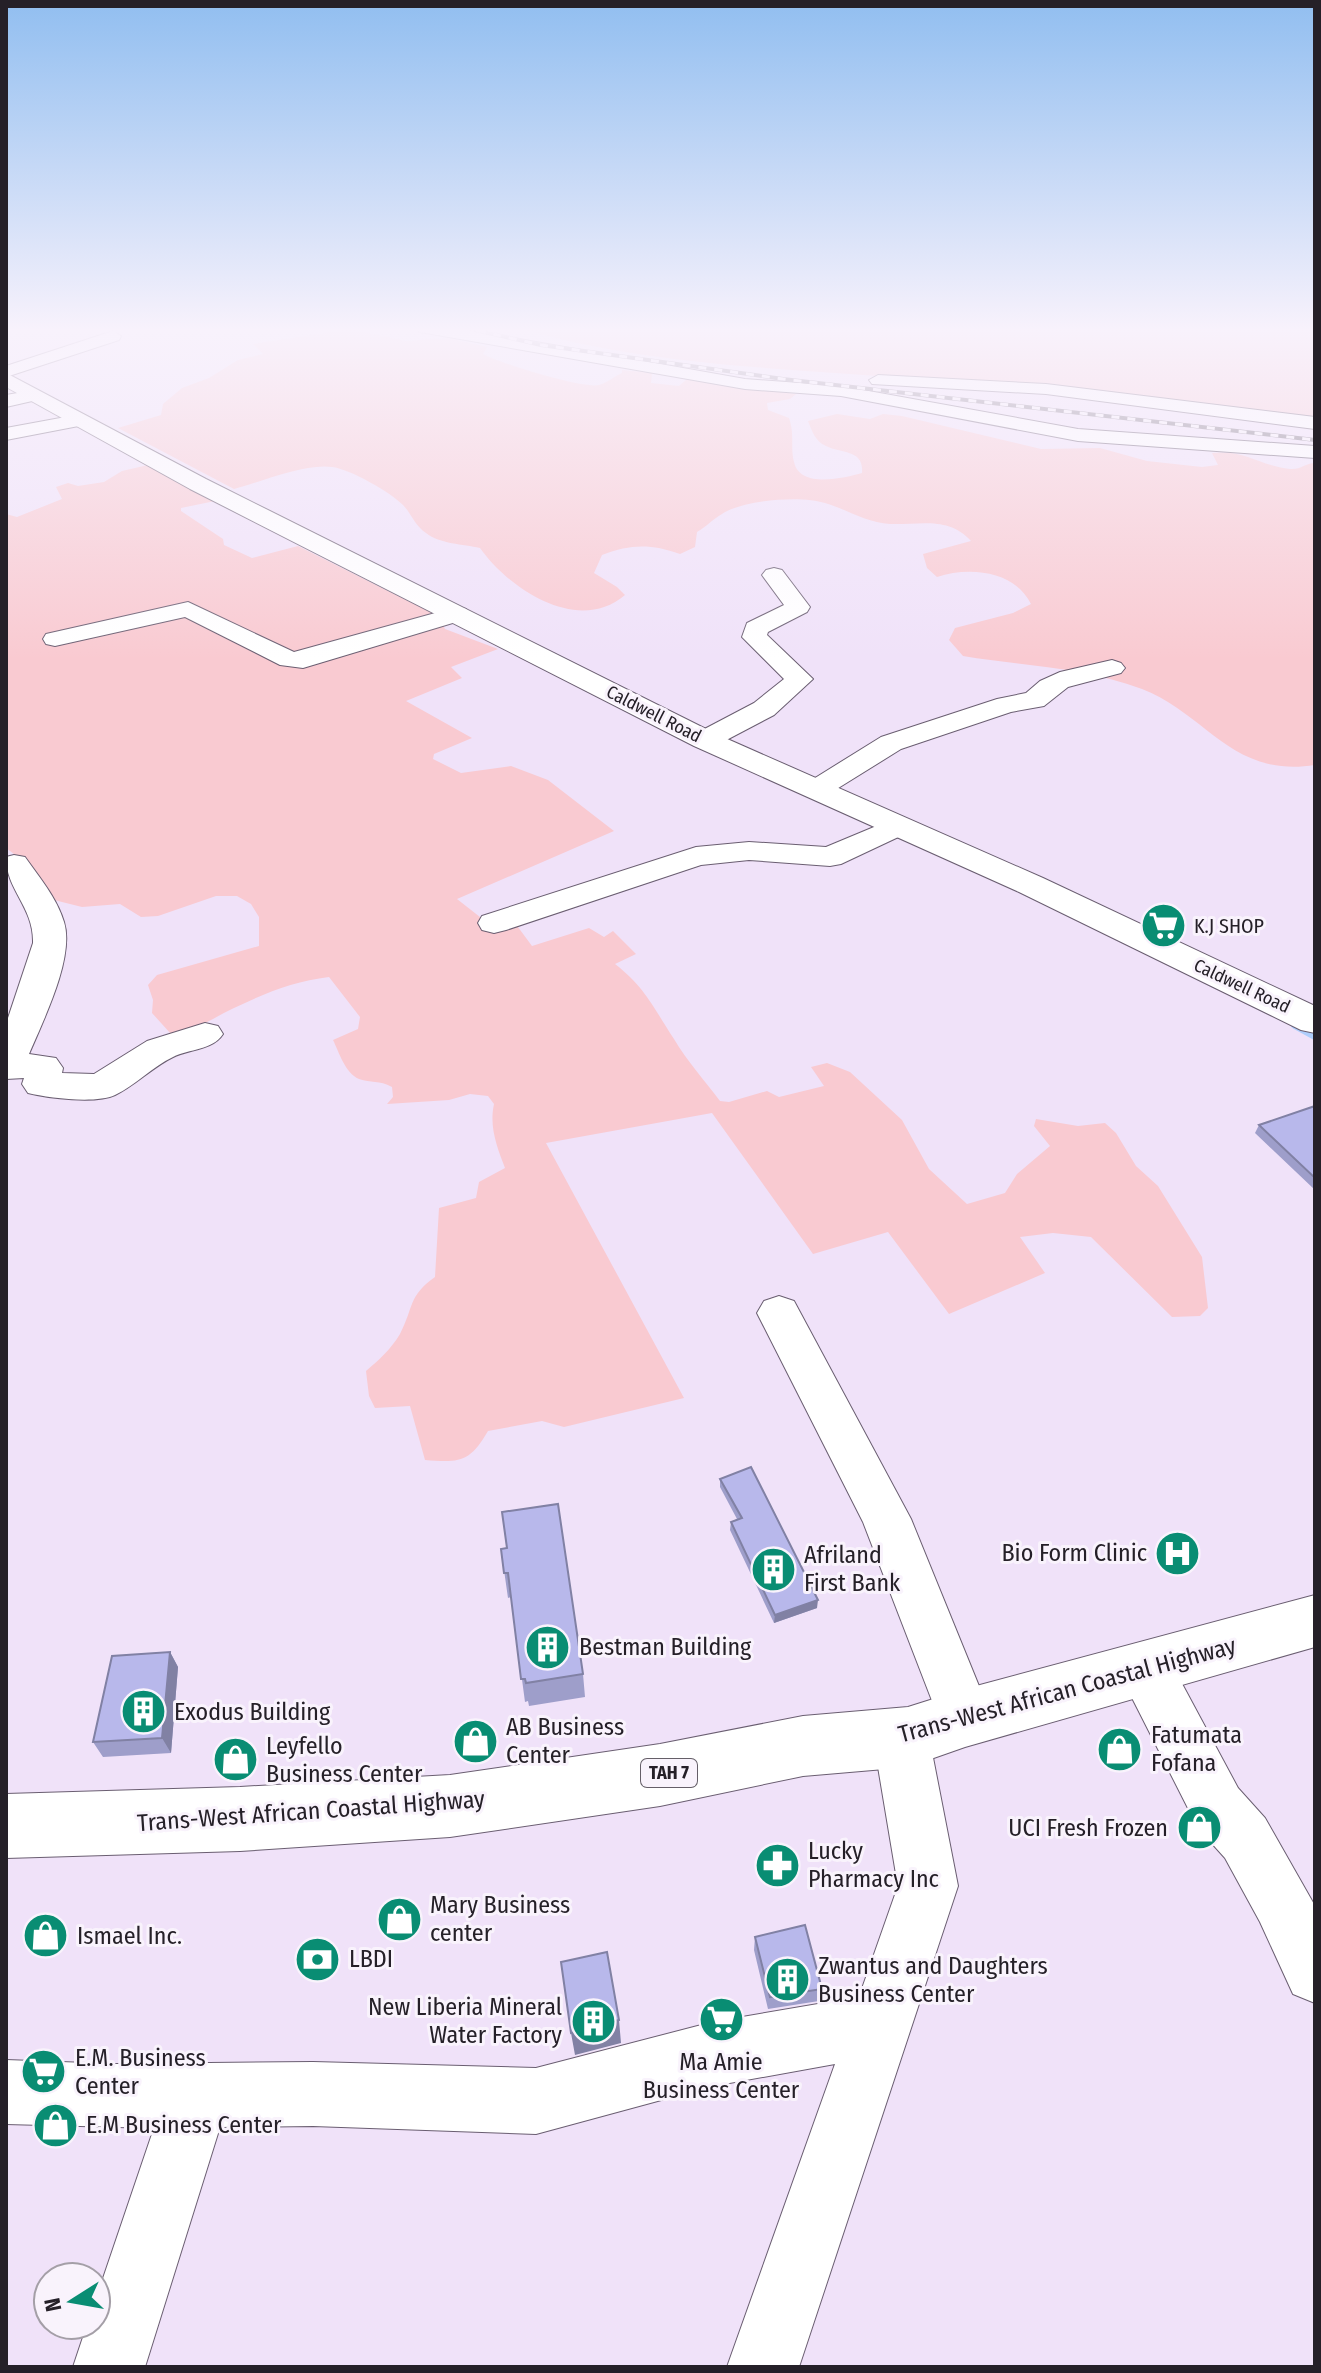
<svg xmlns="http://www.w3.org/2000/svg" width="1321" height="2373" font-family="'Fira Sans Condensed',sans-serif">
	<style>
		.green { fill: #f9cad1 }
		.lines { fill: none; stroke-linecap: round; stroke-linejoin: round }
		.stream { stroke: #afcefc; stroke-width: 8 }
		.minor-casing { stroke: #6a5e71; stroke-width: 2 }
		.major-casing { stroke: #6a5e71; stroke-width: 2 }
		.highway-casing { stroke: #6a5e71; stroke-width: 2 }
		.minor { fill: #fff; fill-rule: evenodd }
		.major { fill: #fff; fill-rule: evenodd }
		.highway { fill: #fff; fill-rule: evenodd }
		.rail-casing { stroke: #7a717f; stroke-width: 4 }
		.rail { stroke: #f9f3fc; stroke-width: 3; stroke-dasharray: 8; stroke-linecap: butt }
		.wall { fill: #9e9eca }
		.shaded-wall { fill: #8181a4 }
		.building { fill: #b8b8eb; stroke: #8181a4; stroke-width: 2 }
		.labels { text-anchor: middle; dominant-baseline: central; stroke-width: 6; stroke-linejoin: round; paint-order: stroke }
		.far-street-label { font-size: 18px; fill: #252028; stroke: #f9f3fc }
		.shield { fill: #f9f3fc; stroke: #655f68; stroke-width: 2 }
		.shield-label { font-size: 18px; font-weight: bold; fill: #252028 }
		.poi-label { font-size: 20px; fill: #252028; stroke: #f9f3fc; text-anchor: start }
		.near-poi-label { font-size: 24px; fill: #252028; stroke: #f9f3fc; text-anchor: start }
		.near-street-label { font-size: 24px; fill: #252028; stroke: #f9f3fc }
	</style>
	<rect width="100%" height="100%" fill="#f0e2f9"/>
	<path class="green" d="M517,327H1315V420C1179,404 1043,388 906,378C780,368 639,365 517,327Z
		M350,329L406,341L448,338L487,347L483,354C499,363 583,389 599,385C607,383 615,376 622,373V370L652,373L651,383L679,386L687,379L796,394L790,399L767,403L768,410L789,418C795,435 790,447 794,462C800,489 844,478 862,473C864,449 842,454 826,446C815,441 812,431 808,421L837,414L870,419L883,414L902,416L1041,449L1100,448L1147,461L1202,467L1218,465L1212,453C1245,449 1260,466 1290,469C1301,470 1305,463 1315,463V765C1232,778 1208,715 1142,689C1084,667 1023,666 963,656L949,640L955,628L1013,613L1031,604C1015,571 970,566 937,577L927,568L923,554L971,541C949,516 919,525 890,524C867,523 846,509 825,503C801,495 743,500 722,514C713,519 706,527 697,532L695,547L680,554C651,544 631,544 602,555L594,573L617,587L625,595C578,635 509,589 480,548C463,544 440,544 426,533C415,526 411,513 403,505C390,492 350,469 332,467C306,463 260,482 234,489L118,428L161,415L163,404L182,388L209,378L238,360L263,354L253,344Z
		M148,465L215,501L181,508V511L223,539L224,545L252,558L298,546L438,616L445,629L498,649L451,667L462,678L406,701L472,738L434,754L433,759L461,773L511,766L548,780L614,831L457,899L494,928L515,923L532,946L589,928L604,937L613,931L636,954L615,964C646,988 654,1009 674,1039C687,1061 705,1081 720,1101L729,1102L767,1091L779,1097L824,1086L811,1067L827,1063L850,1072L902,1120L929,1169L967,1204L1005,1193L1017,1174L1050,1146L1034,1126L1036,1119L1078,1126L1105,1123L1116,1133L1136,1166L1158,1186L1202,1257L1208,1308L1200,1316L1172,1317L1091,1237L1053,1233L1020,1237L1045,1273L949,1314L888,1232L813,1254L712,1113L546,1143L684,1398L564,1427L542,1421L488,1431C470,1462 460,1463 425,1460L410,1406L375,1408L369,1396L366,1371C379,1360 391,1349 400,1334C414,1307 408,1296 435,1277L439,1208L476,1198L479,1182L505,1168C497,1147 489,1127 494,1104L488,1096L470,1094L449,1100L387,1104L393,1097L392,1087C379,1080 371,1083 359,1079C345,1073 339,1052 333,1040L358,1029L360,1017L329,977C295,981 265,993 234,1008C207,1021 202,1028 171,1034L152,1013L153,1000L148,985L157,975L259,946V917L251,904L237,896H216L158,916L141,917L120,904L82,907L46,898L26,863L6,848V514L17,517L62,499L56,487L68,483L78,486L104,482L122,471Z"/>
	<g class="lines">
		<path class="stream" d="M1295,1025L1315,1036"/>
		<defs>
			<path id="minor" d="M412,327H451L745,379L841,386L1078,429L1315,446V458L1078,441L841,396L745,389L420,332Z
				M113,331L121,336L119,340L6,377V366Z
				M878,375L1046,384L1315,417V429L1046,394L872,384L869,380Z
				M35,390L44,395L41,399L6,407V395Z
				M82,414L91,420L89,424L6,440V428Z
				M774,568L782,570L810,607L807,612L768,632L767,635L813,679L774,715L715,746L705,748L695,746L691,740L695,734L754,703L784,679L742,637L747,623L784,605L762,575L766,570Z
				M188,602L294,652L457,607L466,609L469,614L466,619L303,668L280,665L185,617L55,646L46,644L43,639L46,634Z
				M1112,660L1121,663L1125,668L1121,673L1068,687L1044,706L1011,712L901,749L827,795L817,798L807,795L802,789L807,783L881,737L997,699L1026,693L1040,681L1060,672Z
				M898,817L909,820L913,826L909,832L841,864L830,866L749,860L701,865L506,930L494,933L482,930L478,923L482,916L696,847L749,842L826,847Z
				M14,855L25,857C39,877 57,898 64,922C75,957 43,1021 29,1054L56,1058L63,1068L62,1073L94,1074L147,1041L205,1023L218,1026L223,1034C213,1050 189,1049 173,1057C152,1067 136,1085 115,1095C96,1104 48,1098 28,1093L22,1084L24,1078L6,1079V1024L33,943C34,907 6,890 6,857Z
				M779,1296L794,1301L911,1519L992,1718L984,1737L965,1744L946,1737L863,1522L757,1313L764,1301Z
				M1146,1645L1165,1652L1238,1788L1265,1818L1315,1906V2003L1293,1994L1260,1922L1225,1858L1198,1828L1127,1688L1119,1670L1127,1652Z
				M901,1710L920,1718L929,1737L958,1886L799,2367H727L835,2064L713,2086L536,2134L313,2126L220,2127L145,2367H73L87,2325H96V2299L154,2128L6,2124V2060L115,2064L313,2062L536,2068L713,2022L859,1997L898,1886L873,1737L882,1718Z"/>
			<path id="major" d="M6,373L206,479L716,734L1043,878L1315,1006V1033L1301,1030L1019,892L694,746L190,489L6,387Z"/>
			<path id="highway" d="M1315,1595V1647L965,1747L908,1767L803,1776L660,1806L450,1837L240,1851L6,1858V1794L240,1787L450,1775L660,1744L803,1716L908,1707L965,1689Z"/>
		</defs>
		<use href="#minor" class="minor-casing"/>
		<use href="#major" class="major-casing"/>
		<use href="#highway" class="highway-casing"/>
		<use href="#minor" class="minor"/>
		<use href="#major" class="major"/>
		<use href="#highway" class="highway"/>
		<defs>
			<path id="rail" d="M462,327L541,345L783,379L1315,440"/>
		</defs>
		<use href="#rail" class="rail-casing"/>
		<use href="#rail" class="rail"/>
	</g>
	<path class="wall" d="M1315,1106V1190L1255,1133L1259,1125Z
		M720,1479L817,1608L774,1623L730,1530L731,1522L737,1519L720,1487Z
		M501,1549L583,1674L585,1697L529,1706L528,1701L525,1702L511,1597L508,1598Z
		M170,1652L178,1667L171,1753L103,1757L93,1742Z
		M755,1937L822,1989L819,2001L768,2009L754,1950Z"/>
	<path class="shaded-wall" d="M818,1600L817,1608L774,1623L775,1615Z
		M170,1652L178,1667L171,1753L162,1738Z
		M619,2020L621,2043L575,2055L571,2033Z"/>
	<path class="building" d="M1315,1106V1178L1259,1125Z
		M751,1467L818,1600L775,1615L731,1522L742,1518L720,1479Z
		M558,1504L583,1674L526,1683L525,1679H521L508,1573H504L501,1549L507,1548L502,1512Z
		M170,1652L162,1738L93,1742L112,1656Z
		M805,1925L822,1989L770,1997L755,1937Z
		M607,1952L619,2020L571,2033L561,1962Z"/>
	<linearGradient id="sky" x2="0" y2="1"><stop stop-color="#91bef0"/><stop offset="0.5" stop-color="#f8f2fc"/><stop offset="1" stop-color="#f8f2fc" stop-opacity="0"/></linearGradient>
	<rect width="1321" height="660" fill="url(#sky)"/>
	<defs>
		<symbol id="supermarket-disc" viewBox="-11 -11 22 22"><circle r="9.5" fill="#098d73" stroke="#f9f3fc"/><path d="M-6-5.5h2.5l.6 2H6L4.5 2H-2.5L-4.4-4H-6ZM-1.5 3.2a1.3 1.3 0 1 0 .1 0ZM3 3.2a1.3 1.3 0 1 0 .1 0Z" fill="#fff"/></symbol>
		<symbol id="hospital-disc" viewBox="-11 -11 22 22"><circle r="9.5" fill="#098d73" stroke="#f9f3fc"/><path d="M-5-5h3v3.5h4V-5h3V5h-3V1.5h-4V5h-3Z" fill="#fff"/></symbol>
		<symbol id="building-disc" viewBox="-11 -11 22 22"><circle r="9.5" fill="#098d73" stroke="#f9f3fc"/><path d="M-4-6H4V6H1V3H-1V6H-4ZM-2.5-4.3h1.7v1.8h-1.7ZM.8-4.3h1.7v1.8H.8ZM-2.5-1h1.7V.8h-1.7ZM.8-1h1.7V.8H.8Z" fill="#fff"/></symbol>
		<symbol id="shop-disc" viewBox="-11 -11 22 22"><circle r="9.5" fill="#098d73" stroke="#f9f3fc"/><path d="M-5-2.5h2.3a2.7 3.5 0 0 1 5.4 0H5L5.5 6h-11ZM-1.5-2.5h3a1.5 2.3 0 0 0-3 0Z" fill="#fff"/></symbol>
		<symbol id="pharmacy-disc" viewBox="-11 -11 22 22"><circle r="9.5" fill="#098d73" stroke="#f9f3fc"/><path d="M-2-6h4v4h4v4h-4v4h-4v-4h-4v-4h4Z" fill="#fff"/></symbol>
		<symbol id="bank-disc" viewBox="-11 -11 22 22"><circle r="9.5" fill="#098d73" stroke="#f9f3fc"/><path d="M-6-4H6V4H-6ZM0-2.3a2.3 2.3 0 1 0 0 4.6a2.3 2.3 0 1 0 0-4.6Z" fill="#fff"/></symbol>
	</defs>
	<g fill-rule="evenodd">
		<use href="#supermarket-disc" x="1138" y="900" width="51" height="51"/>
		<use href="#hospital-disc" x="1152" y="1528" width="51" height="51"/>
		<use href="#building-disc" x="748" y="1544" width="51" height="51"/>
		<use href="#building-disc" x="522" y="1622" width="51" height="51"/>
		<use href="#building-disc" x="118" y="1686" width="51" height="51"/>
		<use href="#shop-disc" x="450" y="1716" width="51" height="51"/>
		<use href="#shop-disc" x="1094" y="1724" width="51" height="51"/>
		<use href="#shop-disc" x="210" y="1734" width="51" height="51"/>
		<use href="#shop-disc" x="1174" y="1802" width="51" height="51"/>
		<use href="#pharmacy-disc" x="752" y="1840" width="51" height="51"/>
		<use href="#shop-disc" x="374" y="1894" width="51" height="51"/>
		<use href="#shop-disc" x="20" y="1910" width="51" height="51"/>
		<use href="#bank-disc" x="292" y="1934" width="51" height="51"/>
		<use href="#building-disc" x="762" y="1954" width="51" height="51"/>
		<use href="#supermarket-disc" x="696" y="1994" width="51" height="51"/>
		<use href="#building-disc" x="568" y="1996" width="51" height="51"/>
		<use href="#supermarket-disc" x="18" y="2046" width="51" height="51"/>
		<use href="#shop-disc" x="30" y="2100" width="51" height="51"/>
	</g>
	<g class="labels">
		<g class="far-street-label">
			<text transform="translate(654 714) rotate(27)">Caldwell Road</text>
			<text transform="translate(1242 986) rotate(25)">Caldwell Road</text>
		</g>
		<rect class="shield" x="641" y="1759" width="56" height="28" rx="6"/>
		<g class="shield-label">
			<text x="669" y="1773">TAH 7</text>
		</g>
		<g class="poi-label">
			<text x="1194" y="926">K.J SHOP</text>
		</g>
		<g class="near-poi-label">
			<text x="1147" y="1553" text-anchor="end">Bio Form Clinic</text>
			<text x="804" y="1555">Afriland<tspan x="804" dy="28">First Bank</tspan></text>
			<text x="579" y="1647">Bestman Building</text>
			<text x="174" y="1712">Exodus Building</text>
			<text x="506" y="1727">AB Business<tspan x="506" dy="28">Center</tspan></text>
			<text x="1151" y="1735">Fatumata<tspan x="1151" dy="28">Fofana</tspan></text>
			<text x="266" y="1746">Leyfello<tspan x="266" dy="28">Business Center</tspan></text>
			<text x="1168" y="1828" text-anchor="end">UCI Fresh Frozen</text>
			<text x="808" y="1851">Lucky<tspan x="808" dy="28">Pharmacy Inc</tspan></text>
			<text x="430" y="1905">Mary Business<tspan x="430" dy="28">center</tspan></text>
			<text x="77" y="1936">Ismael Inc.</text>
			<text x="349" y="1959">LBDI</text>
			<text x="818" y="1966">Zwantus and Daughters<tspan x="818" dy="28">Business Center</tspan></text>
			<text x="562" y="2007" text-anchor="end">New Liberia Mineral<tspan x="562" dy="28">Water Factory</tspan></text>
			<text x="75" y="2058">E.M. Business<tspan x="75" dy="28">Center</tspan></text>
			<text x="721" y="2062" text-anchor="middle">Ma Amie<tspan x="721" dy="28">Business Center</tspan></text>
			<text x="86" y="2125">E.M Business Center</text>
		</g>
		<g class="near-street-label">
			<text transform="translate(1067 1690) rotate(-15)">Trans-West African Coastal Highway</text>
			<text transform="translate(311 1811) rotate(-4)">Trans-West African Coastal Highway</text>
		</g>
	</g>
	<rect width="1321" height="2373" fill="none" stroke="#252028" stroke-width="16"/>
	<g transform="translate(72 2301) rotate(259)"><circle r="38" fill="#f9f3fc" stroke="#a49fa7" stroke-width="2"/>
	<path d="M0-6L14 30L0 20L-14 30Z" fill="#098d73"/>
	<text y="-12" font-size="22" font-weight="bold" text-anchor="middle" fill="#252028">N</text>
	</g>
</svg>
